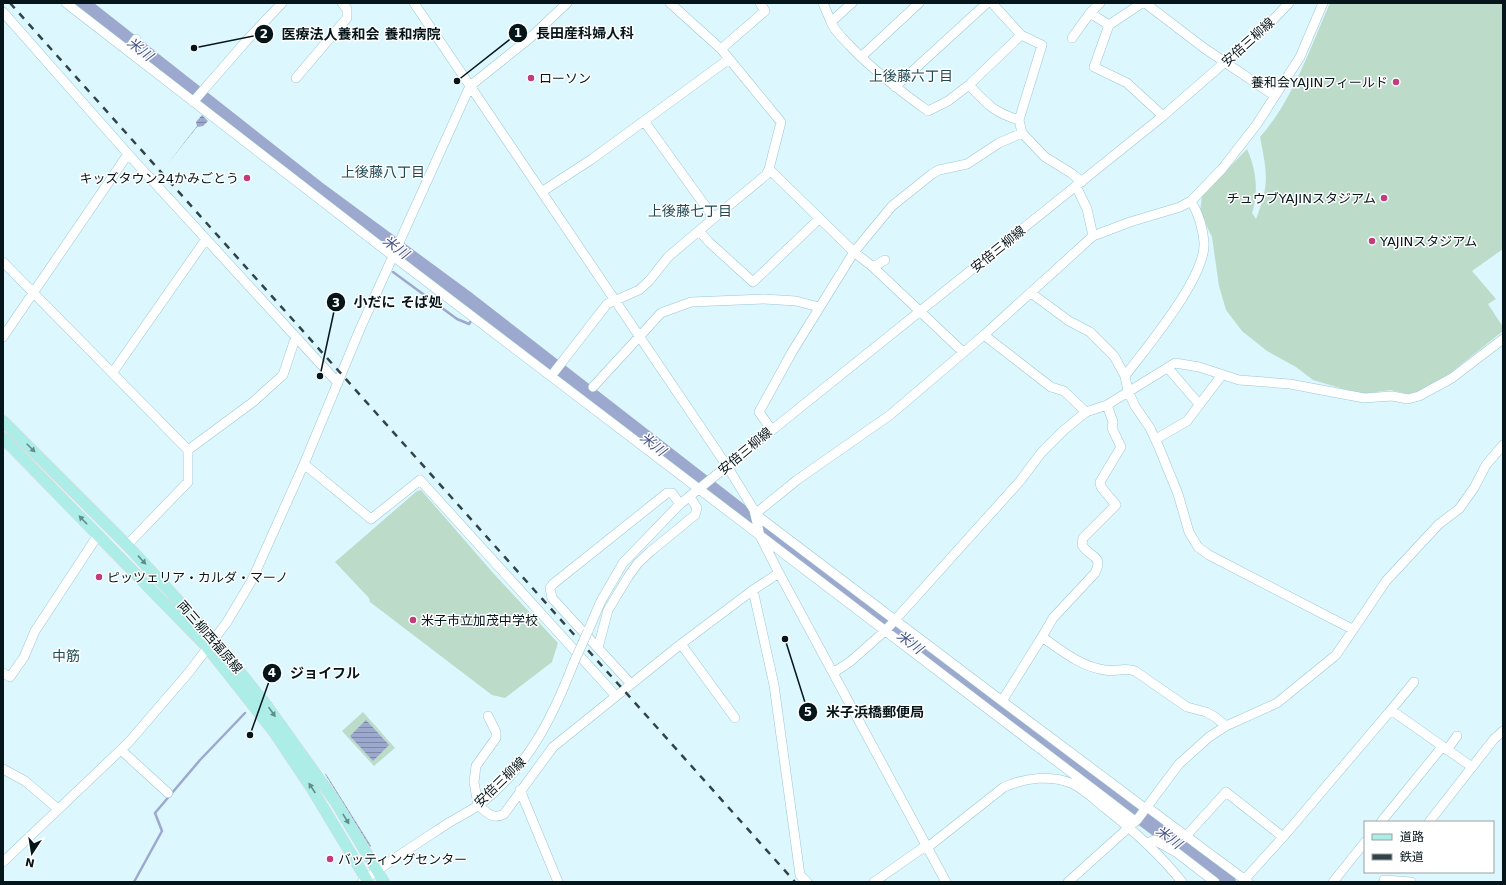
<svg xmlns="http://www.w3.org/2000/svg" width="1506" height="885" font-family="'DejaVu Sans','Noto Sans JP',sans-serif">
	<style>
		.pitch { fill: #bcdbc9 }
		.water { fill: url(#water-rules) }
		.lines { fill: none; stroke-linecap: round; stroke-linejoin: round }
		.stream { stroke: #9ca8cd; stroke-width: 2.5 }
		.river { stroke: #9ca8cd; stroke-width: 16 }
		.minor-casing { stroke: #9bc7d3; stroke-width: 10 }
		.major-casing { stroke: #d7dada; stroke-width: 12 }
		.minor { stroke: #fff; stroke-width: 9 }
		.major { stroke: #acede7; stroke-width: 11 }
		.rail { stroke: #314348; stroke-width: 2.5; stroke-dasharray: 7 7; stroke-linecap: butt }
		.minor-bridge-casing { stroke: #9bc7d3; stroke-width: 10; stroke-linecap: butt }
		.minor-bridge { stroke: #fff; stroke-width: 9 }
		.oneway { fill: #618c8a }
		.poi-dot { fill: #c23b7c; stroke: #fff; stroke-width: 1.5 }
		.labels { text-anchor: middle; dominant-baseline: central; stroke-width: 3; stroke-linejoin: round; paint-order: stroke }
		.street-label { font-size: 13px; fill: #051519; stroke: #fff }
		.poi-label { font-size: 13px; fill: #051519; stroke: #fff; text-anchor: start }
		.water-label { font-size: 14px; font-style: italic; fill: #465487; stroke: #fff }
		.neighbourhood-label { font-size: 14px; fill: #204a54; stroke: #fff }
		.leader { fill: none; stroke: #051519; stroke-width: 1.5 }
		.callout-dot { fill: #051519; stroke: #fff; stroke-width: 1.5 }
		.mark-label { font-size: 12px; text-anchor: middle; font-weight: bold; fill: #fff }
		.callout-label { font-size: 14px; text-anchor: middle; font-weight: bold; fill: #051519; stroke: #fff; stroke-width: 3; stroke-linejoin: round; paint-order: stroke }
	</style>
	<defs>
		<pattern id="water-rules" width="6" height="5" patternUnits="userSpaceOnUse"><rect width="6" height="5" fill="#9ca8cd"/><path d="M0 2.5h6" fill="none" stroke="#7d88a6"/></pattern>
	</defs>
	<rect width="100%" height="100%" fill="#ddf7fe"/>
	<path class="pitch" d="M1330,3H1503V249L1472,271L1496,299L1488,304L1503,327V331L1449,374L1417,392L1408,394L1390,390L1363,394L1347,390L1313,380L1296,367L1267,351L1242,331L1226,310L1219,286L1212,237L1200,212L1202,196L1247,149C1256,169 1259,192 1252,213L1256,219C1270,183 1267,173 1260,137C1293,100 1310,48 1330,3Z
		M421,490L494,574L558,643L552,662L505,698L492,695L370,602L369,598L335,562L417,491Z
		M363,712L395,748L374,766L342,731Z"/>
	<path class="water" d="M202,115L208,121L203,126L197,127L166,166L197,126L196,122Z
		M366,720L389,745L373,761L350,736Z
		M325,774H326L371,846L370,847Z"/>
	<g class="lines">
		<path class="stream" d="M393,272L457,319L469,324L471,321
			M134,882L162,831L155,813L200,760L245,713"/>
		<path class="river" d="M81,3L320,191L468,300L862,606L977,691L1052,750L1228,882"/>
		<defs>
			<path id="minor" d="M66,3L393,256L1135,821
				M414,3L727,466L754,510L760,536L779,573L946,882
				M670,3L721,49L781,122L769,169L854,252L873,267L885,260
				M823,3L831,22
				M852,3L831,22C835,32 843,38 850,46C874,71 900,91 928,111L948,101L969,85
				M992,3L1021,35L1042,45L1019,120L1022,133L1045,157L1071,173L1082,182
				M1145,3L1204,48L1275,96
				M3,12L128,154L338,383
				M1090,13L1109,25L1142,3
				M1109,25L1094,67L1127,83L1163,116
				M1072,38L1090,13L1100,3
				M721,49L765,11L760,3
				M128,50L136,39
				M861,57L919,3
				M296,78L347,18V9L342,3
				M895,87L987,3
				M193,102L247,40L282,3
				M1019,120C993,112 987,104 969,85L1021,35
				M644,121L714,218L766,175L769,169
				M1076,186L1087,209L1093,236
				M543,191L592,159L729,59
				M700,232L710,243L753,282L819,219
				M3,262L188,450V482L127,545
				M873,267L963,352
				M1031,293L1069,321L1090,332L1114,356L1125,376L1128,391L1135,406L1150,428L1158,445L1178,494L1189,532L1198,547L1209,555L1352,629
				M984,335L1051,387L1064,391L1086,412
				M3,337L128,154
				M1168,368L1199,404
				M113,372L206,239
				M552,375L607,304L639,290L649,281L668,257L714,218
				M1125,376C1146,348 1207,276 1204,242C1203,229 1198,213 1191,201
				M593,387L661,313L691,302L764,299L796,301L819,307
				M1107,405L1113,422L1112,428L1121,447L1100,482L1101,487L1116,505L1083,538L1082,545C1090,558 1104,555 1095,573L1053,618L1042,637C1061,650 1081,667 1105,670C1115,672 1125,667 1135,671L1187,707L1206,712L1215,717L1226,726
				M771,429L759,412L792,352L854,252L892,206L932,174L939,170L967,164L999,143L1022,133
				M1156,439L1187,421L1222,375
				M188,450L253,402L283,375L294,342L298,339
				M304,464L371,519L420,480L616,696
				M753,590L774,685L800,875L807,882
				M588,631L601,601L623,563L680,504L1163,116L1270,23L1289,3
				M1042,637L1002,701L755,514L797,480L890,415L984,335L1093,236L1130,222L1180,207L1191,201L1222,169L1257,124L1300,57L1323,3
				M681,644L735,718
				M598,648L608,610L628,577L638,563L651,551L695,515L697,508L690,497
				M3,673L10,677L24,657L35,631L98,535
				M833,673L851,661L886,630L1020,481L1041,453L1064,430L1086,412L1107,405L1175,363L1199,367L1239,380L1290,384L1364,398L1392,396L1408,399L1419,396L1452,378L1503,339
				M631,684L552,598L550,588L553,584L667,493H672L680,504
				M1002,701L1146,809
				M1391,710L1414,682
				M488,716L496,732V738L476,766L474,782L478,805C487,813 493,820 504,814L553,747L681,644L753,590L779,573
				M121,750L168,793
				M1447,750L1457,736
				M3,769L25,781L58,809
				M520,790L558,882
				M1147,807L1248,882
				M1381,822L1442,747
				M1429,822L1494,739L1503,731
				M1186,836L1226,792L1283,837L1245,879
				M1283,837L1391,710L1472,767
				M1148,843L1154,840L1176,852L1215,882
				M928,847L1004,787C1025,778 1051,774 1073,784C1085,790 1095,800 1105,808C1133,830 1160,854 1182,882
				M3,862L129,742L190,671L227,622L252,580L304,464L360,329L470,86L530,38L567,3
				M1384,880L1411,882
				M362,882C390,860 421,841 450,822C460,816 470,811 479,805C528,767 552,719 574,662
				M874,882L927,845
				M1068,882L1137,820L1179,764L1209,737L1226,726L1277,703L1336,655L1386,581L1439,524L1459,509L1474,488L1486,465L1503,445
				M1333,882L1365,842"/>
			<path id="major" d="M3,421L127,545L214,639L267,706L335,801L384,882
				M3,438L207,647L274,732L312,789L368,882"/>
		</defs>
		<use href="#minor" class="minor-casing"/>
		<use href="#major" class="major-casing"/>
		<use href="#minor" class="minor"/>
		<use href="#major" class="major"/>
		<path class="rail" d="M10,3L795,882"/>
		<defs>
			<path id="minor-bridge" d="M574,662L588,631"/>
		</defs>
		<use href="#minor-bridge" class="minor-bridge-casing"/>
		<use href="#minor-bridge" class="minor-bridge"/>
	</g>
	<defs><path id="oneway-solid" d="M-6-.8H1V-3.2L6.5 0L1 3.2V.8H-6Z"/></defs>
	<g class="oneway">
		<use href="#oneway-solid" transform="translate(31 448) rotate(45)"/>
		<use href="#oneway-solid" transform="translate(83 520) rotate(-134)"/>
		<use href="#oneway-solid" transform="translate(142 560) rotate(47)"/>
		<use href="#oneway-solid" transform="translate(272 712) rotate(55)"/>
		<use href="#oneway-solid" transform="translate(312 788) rotate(-123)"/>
		<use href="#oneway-solid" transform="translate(346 819) rotate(58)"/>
	</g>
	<g class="poi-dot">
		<circle cx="531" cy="78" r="4"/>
		<circle cx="1396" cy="82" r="4"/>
		<circle cx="247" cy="178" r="4"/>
		<circle cx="1384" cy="198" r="4"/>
		<circle cx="1372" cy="241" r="4"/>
		<circle cx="99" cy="577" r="4"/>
		<circle cx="413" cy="620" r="4"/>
		<circle cx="330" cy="859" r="4"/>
	</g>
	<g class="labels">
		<g class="street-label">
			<text transform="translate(1248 42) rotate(-42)">安倍三柳線</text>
			<text transform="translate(998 249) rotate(-39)">安倍三柳線</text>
			<text transform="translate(745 451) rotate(-40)">安倍三柳線</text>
			<text transform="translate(210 637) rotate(49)">両三柳西福原線</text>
			<text transform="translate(500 782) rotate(-44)">安倍三柳線</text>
		</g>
		<g class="poi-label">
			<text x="539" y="78">ローソン</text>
			<text x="1388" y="82" text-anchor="end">養和会YAJINフィールド</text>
			<text x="239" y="178" text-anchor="end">キッズタウン24かみごとう</text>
			<text x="1376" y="198" text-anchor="end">チュウブYAJINスタジアム</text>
			<text x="1380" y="241">YAJINスタジアム</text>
			<text x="107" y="577">ピッツェリア・カルダ・マーノ</text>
			<text x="421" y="620">米子市立加茂中学校</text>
			<text x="338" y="859">バッティングセンター</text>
		</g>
		<g class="water-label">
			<text transform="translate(140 49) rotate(38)">米川</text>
			<text transform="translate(396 247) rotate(37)">米川</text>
			<text transform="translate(653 444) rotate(38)">米川</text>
			<text transform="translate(910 642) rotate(37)">米川</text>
			<text transform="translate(1169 837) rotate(37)">米川</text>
		</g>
		<g class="neighbourhood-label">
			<text x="911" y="76">上後藤六丁目</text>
			<text x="383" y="172">上後藤八丁目</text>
			<text x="690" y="211">上後藤七丁目</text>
			<text x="66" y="656">中筋</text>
		</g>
	</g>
	<path class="leader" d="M457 81L518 33M194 48L264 34M320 376L336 302M250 735L272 673M785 639L808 712"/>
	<g class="callout-dot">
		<circle cx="457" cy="81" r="4"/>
		<circle cx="194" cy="48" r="4"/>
		<circle cx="320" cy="376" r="4"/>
		<circle cx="250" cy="735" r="4"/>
		<circle cx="785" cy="639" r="4"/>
		<circle cx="518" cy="33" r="10"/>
		<circle cx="264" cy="34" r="10"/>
		<circle cx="336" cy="302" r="10"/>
		<circle cx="272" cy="673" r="10"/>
		<circle cx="808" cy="712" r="10"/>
	</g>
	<g class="mark-label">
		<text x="518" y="37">1</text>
		<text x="264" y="38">2</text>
		<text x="336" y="307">3</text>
		<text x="272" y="677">4</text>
		<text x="808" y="716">5</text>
	</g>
	<g class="callout-label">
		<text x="585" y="38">長田産科婦人科</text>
		<text x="361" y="39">医療法人養和会 養和病院</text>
		<text x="398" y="307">小だに そば処</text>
		<text x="325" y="678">ジョイフル</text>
		<text x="875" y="717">米子浜橋郵便局</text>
	</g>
	<rect width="1506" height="885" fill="none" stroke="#051519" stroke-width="8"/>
	<rect x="1364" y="821" width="130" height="52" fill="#ffffff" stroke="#9ba1a3"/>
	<rect x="1372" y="834" width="20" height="6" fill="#acede7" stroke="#9ba1a3"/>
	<text x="1400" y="841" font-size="12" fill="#051519">道路</text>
	<rect x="1372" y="854" width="20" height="6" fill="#314348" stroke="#9ba1a3"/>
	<text x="1400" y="861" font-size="12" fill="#051519">鉄道</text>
	<g transform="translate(32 853) rotate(192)" stroke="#ffffff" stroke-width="3" paint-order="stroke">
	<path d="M0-3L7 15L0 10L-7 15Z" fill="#051519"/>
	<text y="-6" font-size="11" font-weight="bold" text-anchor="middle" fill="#051519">N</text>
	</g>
</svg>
